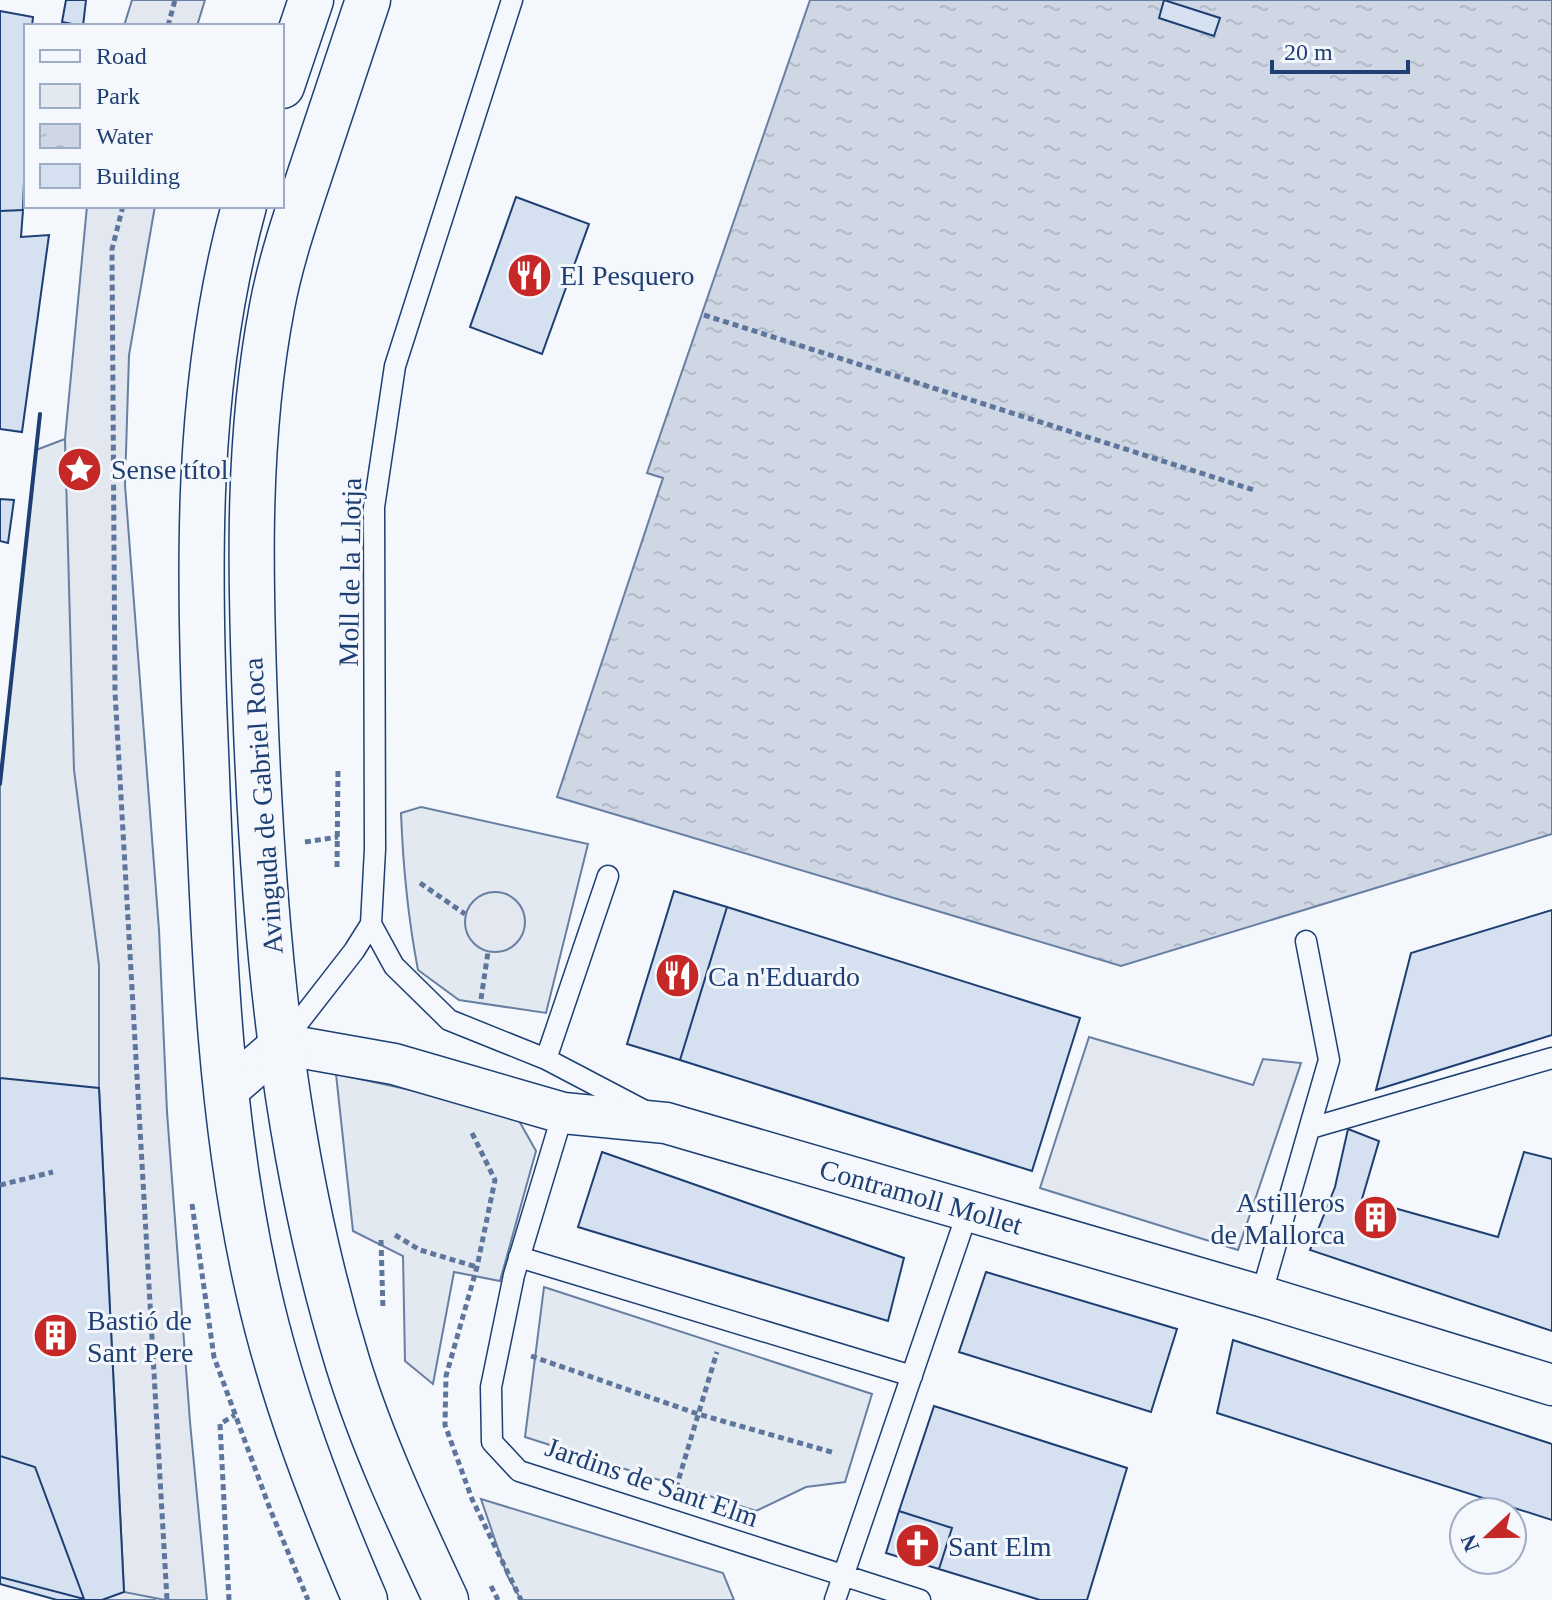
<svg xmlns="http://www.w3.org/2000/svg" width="1552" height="1600" font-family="Georgia,serif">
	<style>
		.park { fill: #e3e9f0; stroke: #687fa3; stroke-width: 2 }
		.parking { fill: #e3e8f0; stroke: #687fa3; stroke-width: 2 }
		.water { fill: url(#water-ripples); stroke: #687fa3; stroke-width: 2 }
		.building { fill: #d5e0f0; stroke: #1d3f73; stroke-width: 2 }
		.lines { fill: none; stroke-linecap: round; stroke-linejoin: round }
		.lane-casing { stroke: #1d3f73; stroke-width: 23 }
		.street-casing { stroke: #1d3f73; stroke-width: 43 }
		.highway-casing { stroke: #1d3f73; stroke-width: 47 }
		.path { stroke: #5e769c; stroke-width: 5; stroke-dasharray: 6 4; stroke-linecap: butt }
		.lane { stroke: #f4f7fb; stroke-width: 20 }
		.street { stroke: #f4f7fb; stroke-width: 40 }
		.highway { stroke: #f4f7fb; stroke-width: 44 }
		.wall { stroke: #1d3f73; stroke-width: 4 }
		.labels { text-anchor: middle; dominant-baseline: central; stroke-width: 6; stroke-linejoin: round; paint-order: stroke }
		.poi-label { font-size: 28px; fill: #1d3f73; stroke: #f4f7fb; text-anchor: start }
		.street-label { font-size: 28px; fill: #1d3f73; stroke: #f4f7fb }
	</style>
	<defs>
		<pattern id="water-ripples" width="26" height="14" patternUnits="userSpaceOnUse" patternTransform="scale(2)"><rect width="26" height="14" fill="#cfd7e4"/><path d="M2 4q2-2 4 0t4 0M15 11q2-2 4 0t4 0" fill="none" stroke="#b1bac7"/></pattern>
	</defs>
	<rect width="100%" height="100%" fill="#f4f7fb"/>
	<path class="park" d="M65,439L99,965V1088L159,1580L155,1600H59L0,1456V784L36,450Z
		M421,807L588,844L546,1013L459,1000L418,970C408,918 403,866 401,813Z
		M336,1074L514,1112L536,1151L500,1281L454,1272L433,1384L405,1361L403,1256L353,1231Z
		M544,1287L872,1394L845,1482L806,1487L756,1511L525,1437Z
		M481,1499L723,1573L734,1600H521L507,1575Z"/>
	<path class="parking" d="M132,0H205L197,26H124Z
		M87,206H155L129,355L125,485L159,930L167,1112L190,1422L207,1600H165L124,1592L99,1088V965L74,770L65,439Z
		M465 922a30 30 0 1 1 60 0a30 30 0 1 1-60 0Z
		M1089,1037L1253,1085L1263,1059L1301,1063L1238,1250L1040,1188Z"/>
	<path class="water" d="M810,0H1552V834L1121,966L557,797L663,478L647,473Z"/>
	<path class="building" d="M66,0H86L83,26L62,22Z
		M1164,0L1220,18L1214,36L1159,18Z
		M0,11L33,17L32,26H26V181H24L23,210L0,211Z
		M516,197L589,224L542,354L470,327Z
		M23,210L21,237L49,235L22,432L0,429V211Z
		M0,499L14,500L8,543L0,541Z
		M674,891L727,907L680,1060L627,1044Z
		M727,907L1080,1018L1032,1171L680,1060Z
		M1552,910V1035L1376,1090L1411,953Z
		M0,1078L99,1088L124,1592L102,1600H57L0,1584Z
		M1348,1129L1379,1141L1362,1199L1498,1237L1524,1152L1552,1159V1331L1310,1250L1335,1187Z
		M602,1152L904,1258L888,1321L578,1227Z
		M986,1272L1177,1329L1151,1412L959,1352Z
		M1233,1340L1552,1444V1520L1217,1413Z
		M934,1406L1127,1468L1087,1600H1040L939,1569L952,1528L899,1511Z
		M0,1456L35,1467L84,1599L0,1577Z
		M899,1511L952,1528L939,1569L886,1553Z"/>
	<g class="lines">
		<defs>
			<path id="lane" d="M371,924L394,966L449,1020L546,1059L645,1111
				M284,1041L354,951L371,924L375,849L374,507L395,366L512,0
				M546,1059L608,876
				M563,1113L514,1275L491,1387L492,1442L519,1471L920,1600
				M1311,1128L1552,1058
				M519,1257L912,1376
				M1261,1296L1329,1060L1306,941
				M835,1600L968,1211"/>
			<path id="street" d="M227,1091L281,1044L394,1064L563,1113L666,1123L1261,1296L1552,1385"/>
			<path id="highway" d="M368,0C348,60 328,120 308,180C294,222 280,264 272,307C247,438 250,570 255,703C263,925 282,1150 348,1364C373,1445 410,1523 446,1600
				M282,86L311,0
				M244,206C195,384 198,569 206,751C213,931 218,1114 258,1290C282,1397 322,1500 365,1600"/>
		</defs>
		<use href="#lane" class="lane-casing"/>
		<use href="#street" class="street-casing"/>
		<use href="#highway" class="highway-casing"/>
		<path class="path" d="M168,26L175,0
			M123,206L112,249L115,692L167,1600
			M704,315L1254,490
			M305,842L338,837
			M337,867L338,769
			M420,883L465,914
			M481,999L488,952
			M472,1133L495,1180L477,1267L446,1376L445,1425L472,1499L521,1600
			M0,1185L53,1172
			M192,1204L214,1357L270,1509L308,1600
			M395,1235L420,1250L477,1267
			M381,1240L383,1310
			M531,1356L698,1414L835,1453
			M676,1488L717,1352
			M491,1586L498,1600
			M229,1600L220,1424L235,1415"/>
		<use href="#lane" class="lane"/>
		<use href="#street" class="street"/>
		<use href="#highway" class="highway"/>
		<path class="wall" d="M0,784L40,414"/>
	</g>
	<defs>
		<symbol id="restaurant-disc" viewBox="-11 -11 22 22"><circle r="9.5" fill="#c62828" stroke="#f4f7fb"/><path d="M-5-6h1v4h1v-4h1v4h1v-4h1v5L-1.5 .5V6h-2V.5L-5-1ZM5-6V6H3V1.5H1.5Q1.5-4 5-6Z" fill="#fff"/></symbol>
		<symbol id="sight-disc" viewBox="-11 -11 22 22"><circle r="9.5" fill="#c62828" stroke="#f4f7fb"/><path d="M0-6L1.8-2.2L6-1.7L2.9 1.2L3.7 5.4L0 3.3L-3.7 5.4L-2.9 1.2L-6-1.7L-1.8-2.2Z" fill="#fff"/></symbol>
		<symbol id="building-disc" viewBox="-11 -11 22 22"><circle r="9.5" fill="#c62828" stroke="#f4f7fb"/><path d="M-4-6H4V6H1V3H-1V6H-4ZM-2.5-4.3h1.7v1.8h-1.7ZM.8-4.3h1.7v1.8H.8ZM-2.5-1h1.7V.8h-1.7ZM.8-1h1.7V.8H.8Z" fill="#fff"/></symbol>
		<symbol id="church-disc" viewBox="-11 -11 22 22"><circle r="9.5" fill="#c62828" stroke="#f4f7fb"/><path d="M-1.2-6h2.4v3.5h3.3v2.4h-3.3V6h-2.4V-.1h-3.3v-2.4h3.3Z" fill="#fff"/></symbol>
	</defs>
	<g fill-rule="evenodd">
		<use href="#restaurant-disc" x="504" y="250" width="51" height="51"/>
		<use href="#sight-disc" x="54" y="444" width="51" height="51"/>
		<use href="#restaurant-disc" x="652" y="950" width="51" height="51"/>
		<use href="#building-disc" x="1350" y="1192" width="51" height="51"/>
		<use href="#building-disc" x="30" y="1310" width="51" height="51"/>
		<use href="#church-disc" x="892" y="1520" width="51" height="51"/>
	</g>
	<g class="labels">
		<g class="poi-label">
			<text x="560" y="275">El Pesquero</text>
			<text x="111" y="469">Sense títol</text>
			<text x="708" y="976">Ca n'Eduardo</text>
			<text x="1345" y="1202" text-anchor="end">Astilleros<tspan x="1345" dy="32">de Mallorca</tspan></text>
			<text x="87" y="1320">Bastió de<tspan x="87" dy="32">Sant Pere</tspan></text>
			<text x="948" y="1546">Sant Elm</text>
		</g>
		<g class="street-label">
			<text transform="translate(350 572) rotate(-89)">Moll de la Llotja</text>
			<text transform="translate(263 806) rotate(-94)">Avinguda de Gabriel Roca</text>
			<text transform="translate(921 1197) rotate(16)">Contramoll Mollet</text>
			<text transform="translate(652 1482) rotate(19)">Jardins de Sant Elm</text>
		</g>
	</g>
	<rect x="24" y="24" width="260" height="184" fill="#f4f7fb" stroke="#9eadc5" stroke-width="2"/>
	<rect x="40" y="50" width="40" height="12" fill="#f4f7fb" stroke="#9eadc5" stroke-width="2"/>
	<text x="96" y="64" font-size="24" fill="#1d3f73">Road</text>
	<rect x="40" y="84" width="40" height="24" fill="#e3e9f0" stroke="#9eadc5" stroke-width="2"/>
	<text x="96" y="104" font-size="24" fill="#1d3f73">Park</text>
	<rect x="40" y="124" width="40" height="24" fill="url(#water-ripples)" stroke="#9eadc5" stroke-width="2"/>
	<text x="96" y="144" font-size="24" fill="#1d3f73">Water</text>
	<rect x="40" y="164" width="40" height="24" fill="#d5e0f0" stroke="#9eadc5" stroke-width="2"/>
	<text x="96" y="184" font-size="24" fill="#1d3f73">Building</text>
	<g transform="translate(1488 1536) rotate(248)"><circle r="38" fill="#f4f7fb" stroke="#9eadc5" stroke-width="2"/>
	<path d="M0-6L14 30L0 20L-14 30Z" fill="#c62828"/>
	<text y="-12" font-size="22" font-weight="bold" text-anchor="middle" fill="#1d3f73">N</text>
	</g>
	<path d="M1272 60v12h136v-12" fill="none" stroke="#1d3f73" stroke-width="4"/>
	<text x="1284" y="60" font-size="24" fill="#1d3f73" stroke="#f4f7fb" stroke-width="6" paint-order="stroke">20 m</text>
</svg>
